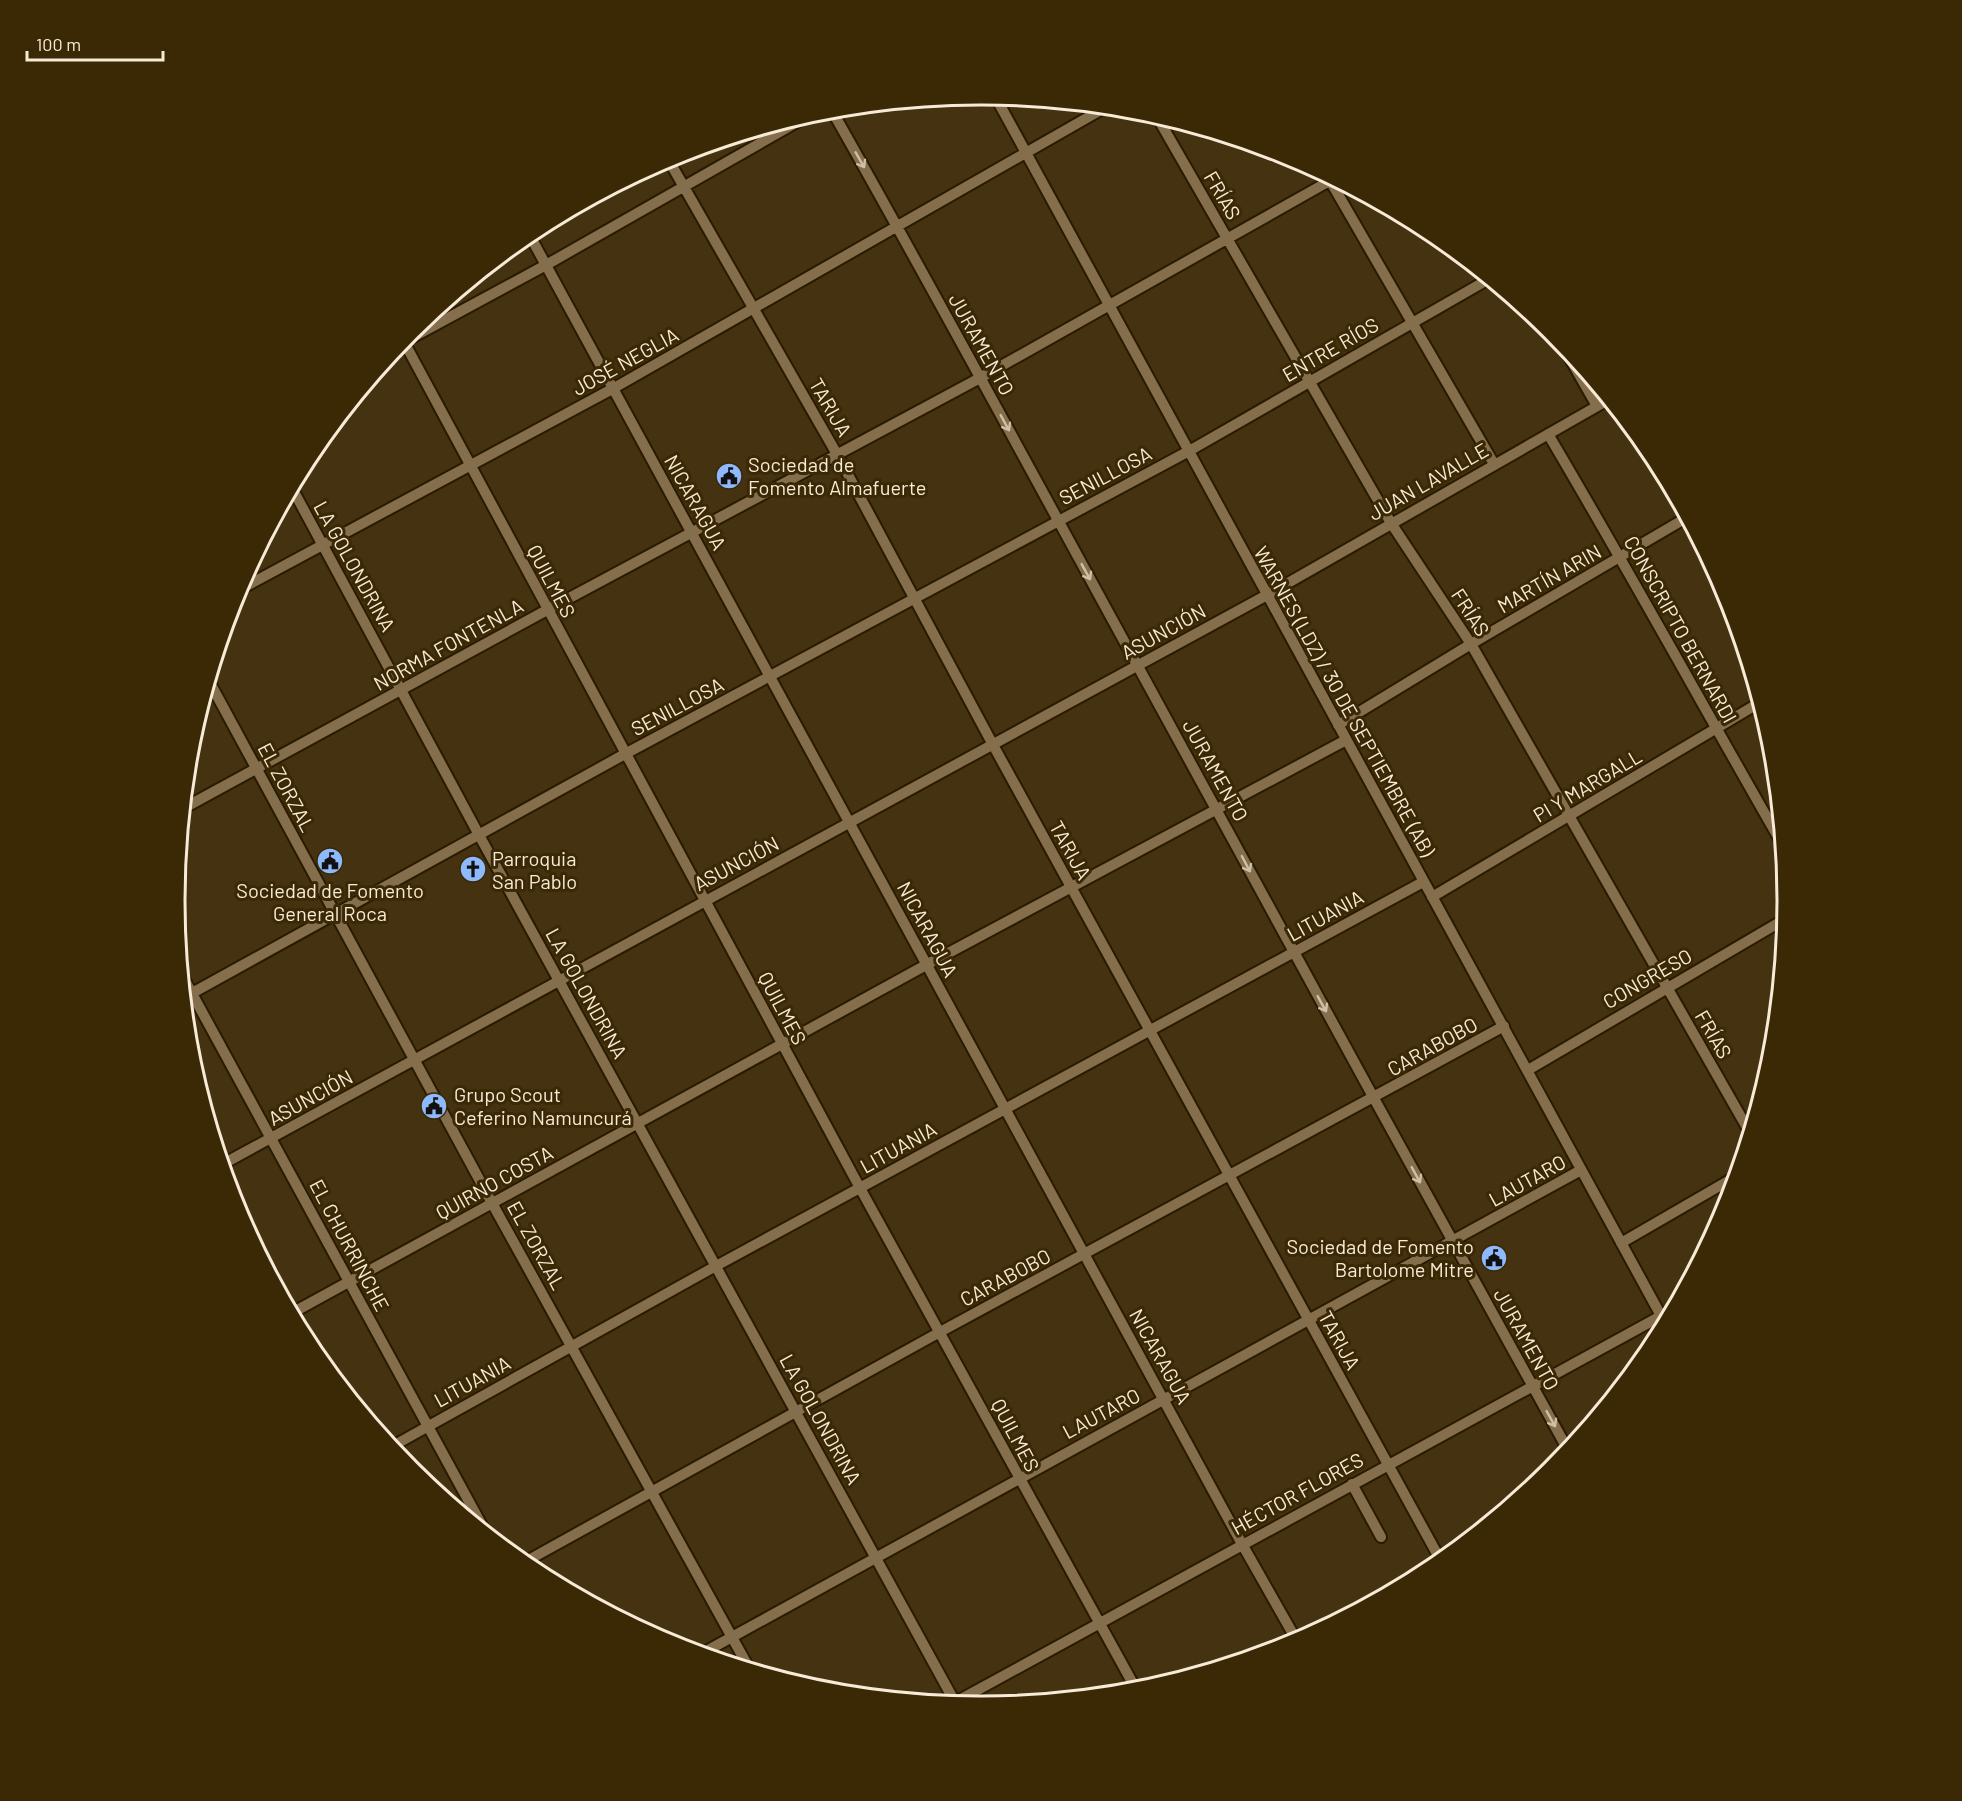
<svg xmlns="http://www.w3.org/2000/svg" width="1962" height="1801" font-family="Barlow,sans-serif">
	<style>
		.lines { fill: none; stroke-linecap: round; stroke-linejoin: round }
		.street-casing { stroke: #291b02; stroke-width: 14 }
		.street { stroke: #846e4c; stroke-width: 10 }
		.oneway { stroke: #cfbfa7 }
		.labels { text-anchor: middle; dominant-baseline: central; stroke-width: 6; stroke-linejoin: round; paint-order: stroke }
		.street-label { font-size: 20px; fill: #f7ebd8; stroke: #3b2804 }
		.poi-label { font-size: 20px; fill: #f7ebd8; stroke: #3b2804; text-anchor: start }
		.rim { fill: none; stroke: #f7ebd8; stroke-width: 3 }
	</style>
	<rect width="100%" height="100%" fill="#453210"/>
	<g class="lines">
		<defs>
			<path id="street" d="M995,96L1665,1323
				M831,109C935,292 1034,477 1135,661C1279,924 1422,1188 1568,1450
				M1156,115L1391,523L1471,644L1749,1131
				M668,159L838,456L992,743L1441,1561
				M1328,177L1494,464
				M529,234L1242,1544L1297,1641
				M403,340L860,1188L1137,1691
				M1561,343L1597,406
				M400,344L546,265L813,113
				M1548,434C1628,569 1703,706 1781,842
				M292,488L479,835L956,1704
				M237,591L614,388L1106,107
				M209,681L492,1203L749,1668
				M1338,725L1471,644L1686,518
				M184,808L547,610L980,378L1333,179
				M1432,897L1759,703
				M183,977L485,1531
				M185,997L625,754L1189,451L1489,279
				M1528,1070L1785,919
				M223,1164L1267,595L1608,400
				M1621,1243L1735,1177
				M292,1313L926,965L1346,740
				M391,1447L716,1266L1423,882
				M1352,1484L1381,1537
				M523,1563L940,1332L1504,1026
				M701,1654L1581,1170
				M952,1704L1661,1316"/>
		</defs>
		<use href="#street" class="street-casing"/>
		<use href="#street" class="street"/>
	</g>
	<defs><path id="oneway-shaft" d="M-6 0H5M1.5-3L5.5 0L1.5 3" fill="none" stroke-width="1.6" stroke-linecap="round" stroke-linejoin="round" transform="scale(1.5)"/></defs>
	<g class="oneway">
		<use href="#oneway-shaft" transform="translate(860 160) rotate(60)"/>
		<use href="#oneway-shaft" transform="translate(1005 423) rotate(61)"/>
		<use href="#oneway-shaft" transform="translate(1086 572) rotate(61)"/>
		<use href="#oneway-shaft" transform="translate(1246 864) rotate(62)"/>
		<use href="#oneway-shaft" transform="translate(1322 1004) rotate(61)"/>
		<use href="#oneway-shaft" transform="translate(1416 1175) rotate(61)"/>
		<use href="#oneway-shaft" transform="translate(1551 1419) rotate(61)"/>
	</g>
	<defs>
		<symbol id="civic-disc" viewBox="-11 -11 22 22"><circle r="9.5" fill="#8eb9fd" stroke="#3b2804"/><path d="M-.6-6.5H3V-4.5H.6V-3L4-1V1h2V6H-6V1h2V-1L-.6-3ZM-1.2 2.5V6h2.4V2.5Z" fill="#111"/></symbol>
		<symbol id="church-disc" viewBox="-11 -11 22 22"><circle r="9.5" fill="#8eb9fd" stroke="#3b2804"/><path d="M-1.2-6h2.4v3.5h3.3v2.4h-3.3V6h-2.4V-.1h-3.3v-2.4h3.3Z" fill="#111"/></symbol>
	</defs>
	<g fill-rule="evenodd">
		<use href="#civic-disc" x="714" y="461" width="30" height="30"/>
		<use href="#civic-disc" x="315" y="846" width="30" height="30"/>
		<use href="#church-disc" x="458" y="854" width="30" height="30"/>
		<use href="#civic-disc" x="419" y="1091" width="30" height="30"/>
		<use href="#civic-disc" x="1479" y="1243" width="30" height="30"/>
	</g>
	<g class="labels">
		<g class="street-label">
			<text transform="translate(1223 195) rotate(60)">FRÍAS</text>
			<text transform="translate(982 344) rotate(61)">JURAMENTO</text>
			<text transform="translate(1330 349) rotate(-30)">ENTRE RÍOS</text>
			<text transform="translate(625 361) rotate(-29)">JOSÉ NEGLIA</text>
			<text transform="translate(831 407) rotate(60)">TARIJA</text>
			<text transform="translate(1105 475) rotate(-28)">SENILLOSA</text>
			<text transform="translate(1428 481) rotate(-30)">JUAN LAVALLE</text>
			<text transform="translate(696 502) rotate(61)">NICARAGUA</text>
			<text transform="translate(355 566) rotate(61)">LA GOLONDRINA</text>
			<text transform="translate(1549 578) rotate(-30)">MARTÍN ARIN</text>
			<text transform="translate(552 581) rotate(62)">QUILMES</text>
			<text transform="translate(1471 612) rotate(57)">FRÍAS</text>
			<text transform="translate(1681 629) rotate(61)">CONSCRIPTO BERNARDI</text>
			<text transform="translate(1163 631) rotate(-29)">ASUNCIÓN</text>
			<text transform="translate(448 644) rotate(-29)">NORMA FONTENLA</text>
			<text transform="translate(1345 701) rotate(61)">WARNES (LDZ) / 30 DE SEPTIEMBRE (AB)</text>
			<text transform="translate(677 706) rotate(-28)">SENILLOSA</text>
			<text transform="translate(1216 770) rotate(61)">JURAMENTO</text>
			<text transform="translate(1587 785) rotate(-31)">PI Y MARGALL</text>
			<text transform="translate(287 787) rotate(62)">EL ZORZAL</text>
			<text transform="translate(1071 850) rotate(61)">TARIJA</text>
			<text transform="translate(736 863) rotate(-28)">ASUNCIÓN</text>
			<text transform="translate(1325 915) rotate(-29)">LITUANIA</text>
			<text transform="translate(928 929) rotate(62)">NICARAGUA</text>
			<text transform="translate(1647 978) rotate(-30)">CONGRESO</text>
			<text transform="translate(587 993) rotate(61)">LA GOLONDRINA</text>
			<text transform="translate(783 1008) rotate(62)">QUILMES</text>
			<text transform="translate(1714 1034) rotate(60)">FRÍAS</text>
			<text transform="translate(1432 1046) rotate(-29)">CARABOBO</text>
			<text transform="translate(310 1097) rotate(-29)">ASUNCIÓN</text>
			<text transform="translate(898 1147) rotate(-29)">LITUANIA</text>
			<text transform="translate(1527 1180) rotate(-29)">LAUTARO</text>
			<text transform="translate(494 1182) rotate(-29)">QUIRNO COSTA</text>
			<text transform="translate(350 1245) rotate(62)">EL CHURRINCHE</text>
			<text transform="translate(537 1245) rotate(61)">EL ZORZAL</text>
			<text transform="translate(1005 1277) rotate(-28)">CARABOBO</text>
			<text transform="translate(1527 1339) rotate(61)">JURAMENTO</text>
			<text transform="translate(1340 1340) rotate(61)">TARIJA</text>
			<text transform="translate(1161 1356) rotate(61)">NICARAGUA</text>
			<text transform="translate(472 1381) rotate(-29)">LITUANIA</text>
			<text transform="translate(1101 1413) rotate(-28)">LAUTARO</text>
			<text transform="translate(821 1419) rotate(61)">LA GOLONDRINA</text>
			<text transform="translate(1016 1435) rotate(62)">QUILMES</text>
			<text transform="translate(1297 1493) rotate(-29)">HÉCTOR FLORES</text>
		</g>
		<g class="poi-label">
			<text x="748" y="464">Sociedad de<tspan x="748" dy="23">Fomento Almafuerte</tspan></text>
			<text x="492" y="858">Parroquia<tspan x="492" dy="23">San Pablo</tspan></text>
			<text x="330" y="890" text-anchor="middle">Sociedad de Fomento<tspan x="330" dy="23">General Roca</tspan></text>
			<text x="454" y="1094">Grupo Scout<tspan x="454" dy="23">Ceferino Namuncurá</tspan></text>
			<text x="1474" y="1246" text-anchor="end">Sociedad de Fomento<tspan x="1474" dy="23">Bartolome Mitre</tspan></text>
		</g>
	</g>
	<path d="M0 0H1962V1801H0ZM980 105H982A795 795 0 0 1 1777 900V901A795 795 0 0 1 982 1696H980A795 795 0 0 1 185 901V900A795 795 0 0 1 980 105Z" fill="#3b2804" fill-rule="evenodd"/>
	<path class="rim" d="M980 105H982A795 795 0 0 1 1777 900V901A795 795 0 0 1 982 1696H980A795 795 0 0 1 185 901V900A795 795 0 0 1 980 105Z"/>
	<path d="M27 51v9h136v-9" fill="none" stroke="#f7ebd8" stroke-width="3"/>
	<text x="36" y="51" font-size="18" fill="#f7ebd8" stroke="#3b2804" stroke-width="4.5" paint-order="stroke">100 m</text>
</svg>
